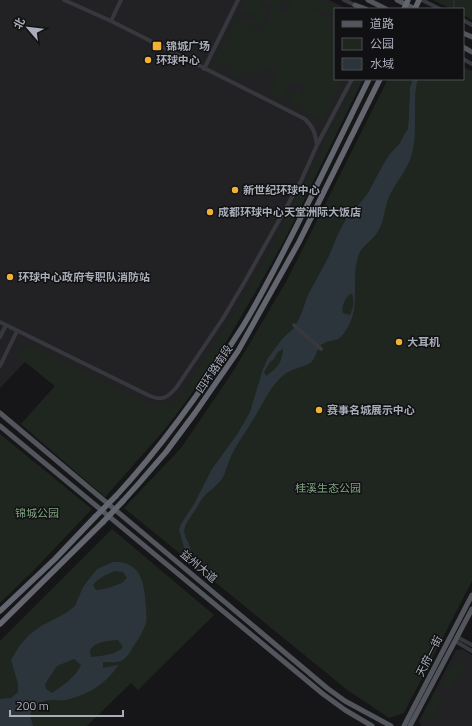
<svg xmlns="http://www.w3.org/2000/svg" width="472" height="726" font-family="'Titillium Web','Noto Sans SC',sans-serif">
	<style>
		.built { fill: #222225 }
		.green { fill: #1e261f }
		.water { fill: #2c353c; fill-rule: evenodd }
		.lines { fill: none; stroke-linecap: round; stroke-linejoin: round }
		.stream { stroke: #2c353c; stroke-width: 1 }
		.minor { stroke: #37383d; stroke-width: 4 }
		.major { stroke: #53555c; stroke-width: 5 }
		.highway { stroke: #63666e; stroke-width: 5.5 }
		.highway-bridge { stroke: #63666e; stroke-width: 5.5 }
		.poi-dot { fill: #f2b134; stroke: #111113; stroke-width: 1.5 }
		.labels { text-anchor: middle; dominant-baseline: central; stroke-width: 3; stroke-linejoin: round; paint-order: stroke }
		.poi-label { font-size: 11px; font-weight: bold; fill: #a8adb8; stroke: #111113; text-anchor: start }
		.street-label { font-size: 11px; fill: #a8adb8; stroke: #111113 }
		.park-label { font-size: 11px; fill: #7fa381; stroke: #111113 }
	</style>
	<rect width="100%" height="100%" fill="#161618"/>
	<path class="built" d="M0,0H329L347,9H335V79H363L286,237L256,291L229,337L190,396L165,429L105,497L21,424L55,386L25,362L0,388Z
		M462,649L472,655V726H421L419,721L456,650Z"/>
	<path class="green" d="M245,0H258L262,2L261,5L264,7V9L269,11L261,26L253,25L252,29H256V31L262,32L263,26L273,6L262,0H287L284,5H280L278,10L284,11L287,10L293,0H323L341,9H335V16H334L312,6L310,9L329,19H335V79H345L341,83L323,120H319L301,111L305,102L302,101L298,109L290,105V101L296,89H299L301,90L300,92L304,94C306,87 299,79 292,84C286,87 286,96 281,101L270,95L275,84L272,82L273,77L277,78V72L262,69L261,73L256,72L255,75L239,73L236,79L225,73H231V69L229,68L230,64L220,63L218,70L214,66L215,60L237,17C244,20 250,25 255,16L250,13L248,14L240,11Z
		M433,0H472V20L463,15V9H451Z
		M463,67L472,71V581L404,713L389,718L346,689L124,508L181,448L234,370L287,280L388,79H463Z
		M357,79H363L286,237L256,291L229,337L190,396L165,429L105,497L21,424L55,386L25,362L16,359L21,349L27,347H32L152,405C164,405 169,403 179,397L239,306L270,250Z
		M0,434L92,509L33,571L0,603Z
		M112,529L214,615L138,690L131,683L87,726H0V641Z
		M455,660L461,663L462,661L465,663L464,665L469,667L465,675L459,672C456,678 454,686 447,688L441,686Z
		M436,692L441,693L443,698L432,720L429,721L425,719L424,713Z"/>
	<path class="water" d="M413,79H418C415,88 415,97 415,106C415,122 416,142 411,157C406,172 395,183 389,197C384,208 385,220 378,231C373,241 361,245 358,257C351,279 360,304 349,325C347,329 342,337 338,339C332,341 326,341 321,345C316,350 316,359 310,363C302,368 293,368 285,374C271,384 263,404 254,418C247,430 238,442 232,454C228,462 226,472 222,479C217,485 212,489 206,494C200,500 197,509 191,516C189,520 186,523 185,527C181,536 192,543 190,552L185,551L179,530L181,524L194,504L212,469L238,433L250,412L263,369L268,358L282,339L294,328L300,317L308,295L329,256L338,234L347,217L361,202L368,193L384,163L389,155L400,143L404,135L408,129L409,116L410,88ZM350,294H352C355,301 353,308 350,315L343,313C341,306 345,299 350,294ZM283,349C282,362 278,368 266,376L264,372L270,362L274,359L278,352Z
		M113,562C120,562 126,562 131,566C144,573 145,594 146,608C146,612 147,618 146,623C143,632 138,640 133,647C130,652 126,659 121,661C116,663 108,662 103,662V668L118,665C107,684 87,695 66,700C62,701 58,700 54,700C41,699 35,704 30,715L33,726H0V699L11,698L18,692V684L11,660L20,645L29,635L41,626L66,613L75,606L83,587L97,569ZM114,571L123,572L127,578L122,583L108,588L97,590L95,589L93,585C98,578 106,575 114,571ZM118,640L123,647C116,655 101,656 91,657L90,650C96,641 108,641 118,640ZM74,659L81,665C75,678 63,685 52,693L46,689L45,684L57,666Z"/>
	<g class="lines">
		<path class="stream" d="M454,8V0"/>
		<path class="minor" d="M64,0L111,21L305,119C314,128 315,133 317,145
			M344,0L357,6
			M422,0L440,9
			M463,20L472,25
			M111,21L121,0
			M463,59L472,64
			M204,69L238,0
			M0,322L150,396C162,401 167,398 176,388L222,320L244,283L301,181L317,145L352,79
			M294,325L321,349
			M0,337L6,325
			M0,366L17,331
			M457,637L472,645
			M455,641L472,651"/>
		<path class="major" d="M368,0L386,9
			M397,0L415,9
			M355,5L366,9
			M463,33L472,37
			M463,47L472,52
			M0,413L327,688L345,701L391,726
			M0,426L323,694L345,710L372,726
			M404,726L472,595
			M410,726L472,609"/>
		<path class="highway" d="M116,496C164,444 205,386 243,326C260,298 275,268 290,239C317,186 343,132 369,79
			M123,501L140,482L166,452L195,413L238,351L299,242L380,79
			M0,611L55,559L95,517
			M0,624L103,522"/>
		<path class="highway-bridge" d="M404,9L408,0
			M415,9L419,0
			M95,517L116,496
			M103,522L123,501"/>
	</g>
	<g class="poi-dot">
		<rect x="152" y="41" width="10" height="10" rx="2"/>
		<circle cx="148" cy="60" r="4"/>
		<circle cx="235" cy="190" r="4"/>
		<circle cx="210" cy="212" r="4"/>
		<circle cx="10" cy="277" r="4"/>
		<circle cx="399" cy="342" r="4"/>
		<circle cx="319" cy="410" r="4"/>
	</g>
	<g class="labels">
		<g class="poi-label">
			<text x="166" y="46">锦城广场</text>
			<text x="156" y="60">环球中心</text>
			<text x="243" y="190">新世纪环球中心</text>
			<text x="218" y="212">成都环球中心天堂洲际大饭店</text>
			<text x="18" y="277">环球中心政府专职队消防站</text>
			<text x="407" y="342">大耳机</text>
			<text x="327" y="410">赛事名城展示中心</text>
		</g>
		<g class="street-label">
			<text transform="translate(214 369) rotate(-56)">四环路南段</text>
			<text transform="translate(199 566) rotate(40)">益州大道</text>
			<text transform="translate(429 656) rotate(-63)">天府一街</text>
		</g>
		<g class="park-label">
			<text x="328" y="488">桂溪生态公园</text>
			<text x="37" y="513">锦城公园</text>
		</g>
	</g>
	<rect x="334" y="8" width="130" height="72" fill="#111113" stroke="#4d4f55"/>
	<rect x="342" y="21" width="20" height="6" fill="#53555c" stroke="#4d4f55"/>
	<text x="370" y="28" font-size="12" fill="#a8adb8">道路</text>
	<rect x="342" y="38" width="20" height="12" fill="#1e261f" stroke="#4d4f55"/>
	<text x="370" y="48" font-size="12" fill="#a8adb8">公园</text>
	<rect x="342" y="58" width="20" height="12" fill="#2c353c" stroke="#4d4f55"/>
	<text x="370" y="68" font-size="12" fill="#a8adb8">水域</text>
	<g transform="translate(28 28) rotate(298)" stroke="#111113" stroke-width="3" paint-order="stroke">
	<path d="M0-3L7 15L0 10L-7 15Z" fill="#a8adb8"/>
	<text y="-6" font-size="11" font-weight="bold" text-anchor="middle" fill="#a8adb8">北</text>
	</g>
	<path d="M10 710v6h113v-6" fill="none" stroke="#a8adb8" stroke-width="2"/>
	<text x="16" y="710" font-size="12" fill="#a8adb8" stroke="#111113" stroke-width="3" paint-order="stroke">200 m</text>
</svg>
